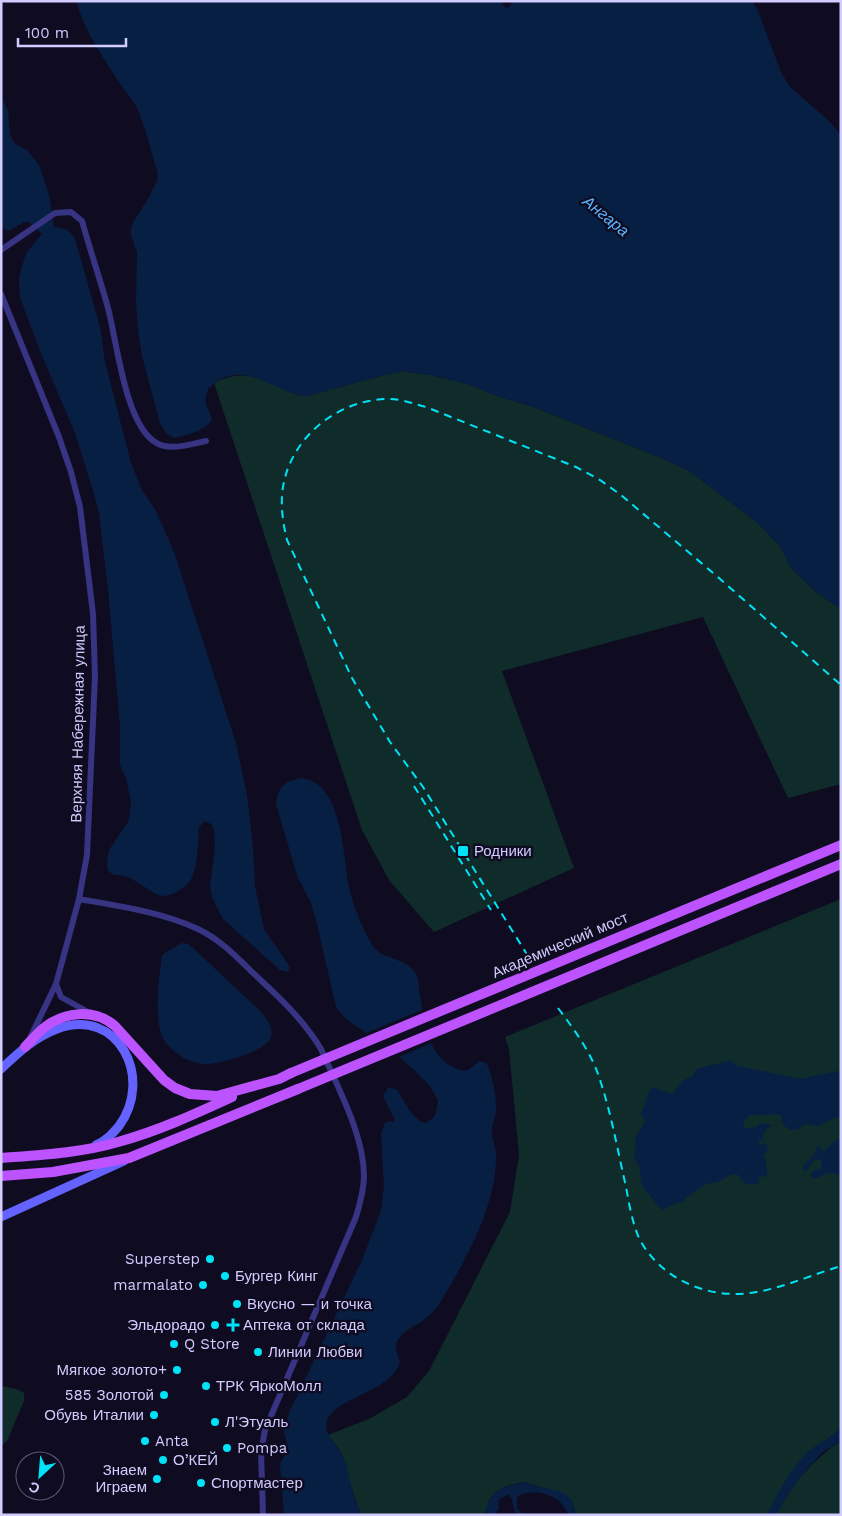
<svg xmlns="http://www.w3.org/2000/svg" width="842" height="1516" font-family="'Work Sans',sans-serif">
	<style>
		.green { fill: #0f2c2a }
		.water { fill: #081f44 }
		.pier { fill: #0f0c22 }
		.lines { fill: none; stroke-linecap: round; stroke-linejoin: round }
		.street { stroke: #363483; stroke-width: 6 }
		.secondary { stroke: #6563ff; stroke-width: 9 }
		.primary { stroke: #bd53ff; stroke-width: 10 }
		.rail { stroke: #00e2f7; stroke-width: 2; stroke-dasharray: 8 6; stroke-linecap: butt }
		.primary-bridge { stroke: #bd53ff; stroke-width: 10 }
		.poi-dot { fill: #00e2f7; stroke: #0f0c22; stroke-width: 2 }
		.labels { text-anchor: middle; dominant-baseline: central; stroke-width: 5; stroke-linejoin: round; paint-order: stroke }
		.street-label { font-size: 15px; fill: #d2ccff; stroke: #0f0c22 }
		.poi-label { font-size: 15px; fill: #d2ccff; stroke: #0f0c22; text-anchor: start }
		.water-label { font-size: 16px; font-style: italic; fill: #5ab5ff; stroke: #0f0c22 }
	</style>
	<rect width="100%" height="100%" fill="#0f0c22"/>
	<path class="green" d="M403,371L430,375L468,384L497,396L531,406L659,457L688,470L759,524L779,545L792,569L816,592L841,609V784L788,798L703,617L502,671L574,868L434,932L389,880L362,830L214,383C255,362 270,391 307,396L384,375Z
		M841,899V1427L837,1432L808,1452L800,1462L767,1515H576L572,1501L564,1494L524,1482L507,1486L496,1492L489,1500L484,1515H361L350,1484L344,1459L339,1449L328,1435L369,1419L407,1397L429,1371L510,1212L519,1155L509,1049L505,1037Z
		M1,1386L16,1389L24,1393V1401L7,1441L1,1446Z
		M841,1441V1515H776C791,1485 813,1459 841,1441Z"/>
	<path class="water" d="M76,1H501L504,7L508,8L513,1H752L758,11L781,72L789,86L829,121L841,135V609L816,592L792,569L779,545L759,524L688,470L659,457L531,406L497,396L468,384L430,375L403,371L384,375L307,396H302C268,388 240,357 208,389L205,401L212,419C207,430 185,436 174,438L166,433L160,423L142,356L138,330L136,302L137,252L130,232L134,221L148,199L157,181L158,173C150,150 146,125 135,104C131,97 125,92 121,85C103,57 86,34 76,1Z
		M1,96L8,111L10,134L14,143L28,151L39,165L49,195L54,227C65,228 70,230 75,239L100,327L105,362L131,463L142,490L156,511L174,552L236,743L247,795L253,848L255,887L264,929L290,967L288,972L280,970L223,919L212,897L210,886L215,849L214,829L211,824L205,821L199,827C198,840 198,870 190,881C187,885 182,888 178,891C171,895 164,898 156,894C141,886 131,874 114,875L108,871L107,862L109,850L128,822L130,815L131,802L126,778L120,765V726L108,589L99,513L93,490L75,433L43,358L20,298L19,279L22,266L27,252L42,234L29,222H24L8,231L1,227Z
		M302,778C345,785 342,859 350,891C355,911 364,931 374,948C386,960 407,958 416,974C419,980 419,989 420,996C424,1021 428,1055 453,1067C458,1069 463,1072 468,1070C472,1068 476,1063 480,1061L486,1063C492,1071 497,1101 496,1111C496,1117 492,1123 492,1129C491,1138 496,1146 496,1155C496,1205 469,1254 444,1296C439,1305 433,1313 425,1319C415,1327 397,1332 396,1347C396,1352 398,1357 400,1362C389,1398 315,1398 328,1434C331,1442 340,1448 343,1456C347,1464 347,1474 350,1482C352,1493 357,1504 361,1515H284L280,1464L288,1449L284,1431L289,1413L362,1260L381,1211L384,1186L381,1133L385,1123L389,1121L394,1122L395,1120L383,1096L388,1088L396,1089C406,1101 409,1117 425,1123C436,1120 437,1110 438,1100L429,1085L415,1071L395,1053L346,1019L336,1007L318,928L311,903L297,875L276,804C278,786 285,781 302,778Z
		M182,943L188,944L193,948L259,1010C265,1017 274,1026 271,1037C267,1051 220,1064 206,1064C191,1064 172,1053 164,1040C153,1021 159,977 162,956L166,952Z
		M731,1060L735,1065L801,1079L836,1071L841,1073V1115L818,1126L806,1124L796,1130L789,1129L783,1125L781,1115C770,1113 761,1116 750,1115L743,1122L744,1128L757,1127L760,1123L772,1125C766,1129 763,1132 763,1139L759,1141V1145L765,1143L769,1150L763,1155L766,1161L767,1177L760,1176L759,1183L754,1185L746,1184L737,1174L728,1176L720,1181L704,1185L686,1198L682,1203H676L663,1210C657,1206 656,1203 652,1198C649,1193 645,1191 642,1185C638,1173 643,1171 634,1158L636,1136L645,1122L641,1113C646,1103 646,1095 652,1087L672,1094L683,1080L692,1077L696,1069Z
		M841,1139V1176C827,1169 826,1176 813,1179L810,1174L816,1169H822L821,1159L814,1160L806,1171H804L803,1166L814,1155L818,1145L824,1152L834,1141Z
		M841,1427V1441C834,1446 827,1449 821,1454C803,1472 787,1493 776,1515H767C778,1493 791,1467 810,1450C820,1442 832,1438 841,1427Z
		M524,1482C530,1482 533,1486 539,1487C549,1490 565,1489 571,1500C574,1504 573,1510 576,1515H569C565,1509 562,1502 556,1499C545,1492 527,1489 517,1497V1508L523,1515H516L512,1500L508,1494L498,1500L499,1508L495,1515H484C487,1501 494,1490 509,1486C514,1484 519,1485 524,1482Z"/>
	<path class="pier" d="M424,1009L426,1021L434,1042L397,1058L364,1034Z"/>
	<g class="lines">
		<path class="street" d="M1,250L55,213L71,212L82,221C90,250 100,279 108,308C117,342 125,423 155,442C169,452 191,444 206,441
			M1,294L59,437L71,472L80,507L93,614L95,676L87,855L79,899L56,984L30,1038
			M79,899C119,906 161,912 198,929C219,939 236,956 252,972C278,996 303,1019 321,1049C337,1086 364,1135 364,1176C364,1190 360,1203 356,1217L265,1430L261,1452L263,1515
			M56,984L61,997L88,1012"/>
		<path class="secondary" d="M1,1069C18,1053 35,1037 57,1029C119,1006 154,1079 119,1126C112,1134 106,1141 96,1145
			M1,1217L124,1161"/>
		<path class="primary" d="M25,1047C32,1040 38,1032 45,1027C66,1011 95,1009 115,1026L164,1080L175,1088L190,1094L217,1096L279,1079L291,1073
			M1,1158C40,1155 81,1153 118,1142C158,1131 195,1114 232,1097
			M1,1176L53,1172L129,1158L298,1089"/>
		<path class="rail" d="M414,786L491,910
			M528,956L423,787L390,742L352,678L287,540C283,523 280,505 283,487C291,437 338,399 389,399C402,399 414,404 426,407L576,467L600,480L621,495L719,578L841,685
			M558,1008C576,1032 593,1055 601,1083C612,1117 618,1152 626,1187C629,1203 632,1222 639,1238C659,1278 707,1299 750,1293C781,1289 811,1275 841,1266"/>
		<path class="primary-bridge" d="M291,1073L841,845
			M298,1089L841,864"/>
	</g>
	<g class="poi-dot">
		<rect x="457" y="845" width="12" height="12" rx="2.5"/>
		<circle cx="210" cy="1259" r="5"/>
		<circle cx="225" cy="1276" r="5"/>
		<circle cx="203" cy="1285" r="5"/>
		<circle cx="237" cy="1304" r="5"/>
		<circle cx="215" cy="1325" r="5"/>
		<path d="M230.5 1317.5h5v5h5v5h-5v5h-5v-5h-5v-5h5z"/>
		<circle cx="174" cy="1344" r="5"/>
		<circle cx="258" cy="1352" r="5"/>
		<circle cx="177" cy="1370" r="5"/>
		<circle cx="206" cy="1386" r="5"/>
		<circle cx="164" cy="1395" r="5"/>
		<circle cx="154" cy="1415" r="5"/>
		<circle cx="215" cy="1422" r="5"/>
		<circle cx="145" cy="1441" r="5"/>
		<circle cx="227" cy="1448" r="5"/>
		<circle cx="163" cy="1460" r="5"/>
		<circle cx="157" cy="1479" r="5"/>
		<circle cx="201" cy="1483" r="5"/>
	</g>
	<g class="labels">
		<g class="street-label">
			<text transform="translate(78 724) rotate(-89)">Верхняя Набережная улица</text>
			<text transform="translate(560 945) rotate(-23)">Академический мост</text>
		</g>
		<g class="poi-label">
			<text x="474" y="851">Родники</text>
			<text x="200" y="1259" text-anchor="end">Superstep</text>
			<text x="235" y="1276">Бургер Кинг</text>
			<text x="193" y="1285" text-anchor="end">marmalato</text>
			<text x="247" y="1304">Вкусно — и точка</text>
			<text x="205" y="1325" text-anchor="end">Эльдорадо</text>
			<text x="243" y="1325">Аптека от склада</text>
			<text x="184" y="1344">Q Store</text>
			<text x="268" y="1352">Линии Любви</text>
			<text x="167" y="1370" text-anchor="end">Мягкое золото+</text>
			<text x="216" y="1386">ТРК ЯркоМолл</text>
			<text x="154" y="1395" text-anchor="end">585 Золотой</text>
			<text x="144" y="1415" text-anchor="end">Обувь Италии</text>
			<text x="225" y="1422">Л'Этуаль</text>
			<text x="155" y="1441">Anta</text>
			<text x="237" y="1448">Pompa</text>
			<text x="173" y="1460">О’КЕЙ</text>
			<text x="147" y="1470" text-anchor="end">Знаем<tspan x="147" dy="17">Играем</tspan></text>
			<text x="211" y="1483">Спортмастер</text>
		</g>
		<g class="water-label">
			<text transform="translate(606 216) rotate(39)">Ангара</text>
		</g>
	</g>
	<rect width="842" height="1516" fill="none" stroke="#d2ccff" stroke-width="5"/>
	<g transform="translate(40 1476) rotate(206)"><circle r="24" fill="#0f0c22" stroke="#5d597a"/>
	<path d="M0-4L9 19L0 12L-9 19Z" fill="#00e2f7"/>
	<text y="-8" font-size="14" font-weight="bold" text-anchor="middle" fill="#d2ccff">С</text>
	</g>
	<path d="M18 38v8h108v-8" fill="none" stroke="#d2ccff" stroke-width="2.5"/>
	<text x="25" y="38" font-size="15" fill="#d2ccff" stroke="#0f0c22" stroke-width="4" paint-order="stroke">100 m</text>
</svg>
